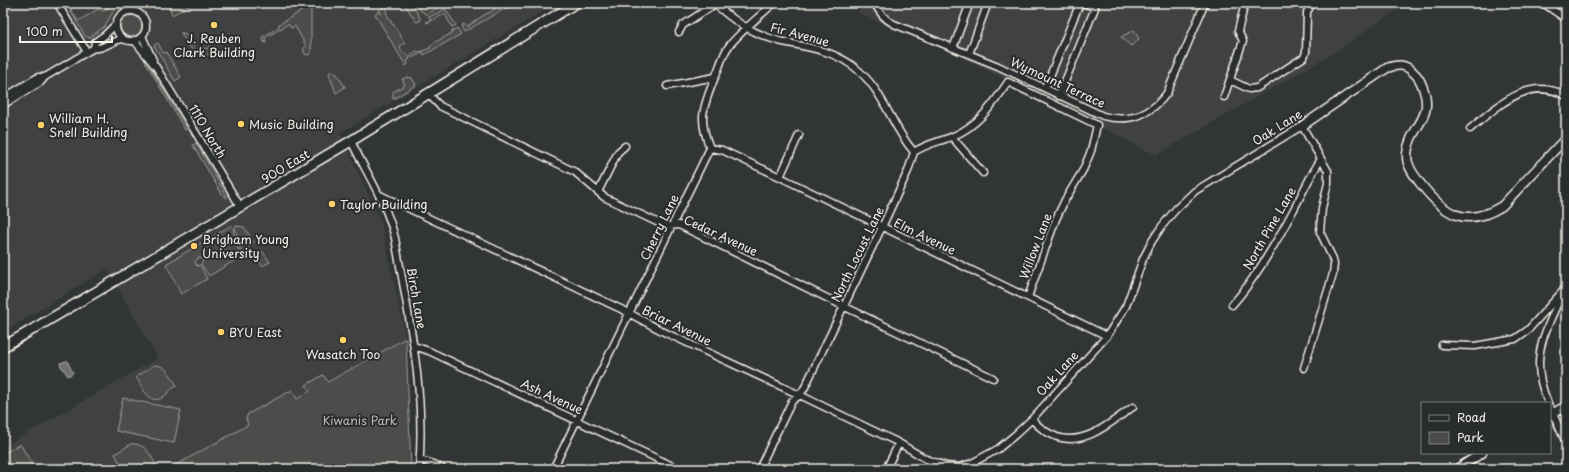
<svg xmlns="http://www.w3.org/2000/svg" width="1569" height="472" font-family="'Playpen Sans',sans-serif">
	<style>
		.built { fill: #404242 }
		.green { fill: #4b4d4c; stroke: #a09f9a }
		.water { fill: #727370; stroke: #a6a5a0 }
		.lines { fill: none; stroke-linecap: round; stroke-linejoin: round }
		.minor-casing { stroke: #f4f1e8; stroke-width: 9 }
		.tertiary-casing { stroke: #f4f1e8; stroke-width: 11 }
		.secondary-casing { stroke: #f4f1e8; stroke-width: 12 }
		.minor { stroke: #2a2d2e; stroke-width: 6 }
		.tertiary { stroke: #2a2d2e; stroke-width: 8 }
		.secondary { stroke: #2a2d2e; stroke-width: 9 }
		.poi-dot { fill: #ffd166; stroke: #2a2d2e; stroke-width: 1.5 }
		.labels { text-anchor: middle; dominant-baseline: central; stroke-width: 4; stroke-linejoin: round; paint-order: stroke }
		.street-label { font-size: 12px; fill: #f4f1e8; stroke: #2a2d2e }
		.poi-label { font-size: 12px; fill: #f4f1e8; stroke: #2a2d2e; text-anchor: start }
		.park-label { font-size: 12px; fill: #b9b8b1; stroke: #2a2d2e }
	</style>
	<rect width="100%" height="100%" fill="#323535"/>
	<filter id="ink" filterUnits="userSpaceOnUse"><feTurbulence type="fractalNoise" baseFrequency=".025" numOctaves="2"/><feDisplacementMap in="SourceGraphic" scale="8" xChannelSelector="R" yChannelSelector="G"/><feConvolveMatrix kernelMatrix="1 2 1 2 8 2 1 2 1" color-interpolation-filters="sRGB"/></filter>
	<g filter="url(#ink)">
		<path class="built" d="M3,3H557L340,133L381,222L406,338L169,469H3V447L158,358L107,269L13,326H7L3,319Z
			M863,3H1407L1332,54L1156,155L953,53L858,13Z"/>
		<path class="green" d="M66,3H67L78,21L100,8L102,11L115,3L122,4L116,7L104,27L89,38L85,36Z
			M168,3H194L172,15Z
			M299,3H311V54L306,55L303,50L306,46L295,26L291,28L288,24L265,38L266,43L264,42L262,37L279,27L278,25L303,10L305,8L304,7L302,8Z
			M404,3H412L420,18V21L416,22Z
			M416,3H443V4L427,15L420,10Z
			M501,3H510L511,5L464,32L461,26L462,25L464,24L467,27L481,17L488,13H489L500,5Z
			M390,4L391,5L386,8L388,11L386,12L392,24L394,25L405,43L400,46L401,51L405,54L406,53L410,59L407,61L408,64L406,66L375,14L379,11L382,15L379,10Z
			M445,9L456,25L455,26L452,27L445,14L427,23L426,22L431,20L429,17Z
			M120 26a11 11 0 1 1 22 0a11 11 0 1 1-22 0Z
			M457,28L461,34L424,55L423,52L412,58L410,55L417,51L420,52L430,48L432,44L452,33V31Z
			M1134,30L1139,39L1131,46L1121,37Z
			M182,32L183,34L185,33L195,49L197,51L203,48L206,49L210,46L213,52L205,56L194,53L181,34Z
			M158,43L163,53L166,52L181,77L175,81L154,45Z
			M143,55L187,129L185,130L142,56Z
			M332,71L337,74L345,87L336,93L329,74L330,72Z
			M408,77L412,78L416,85L393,99V92L405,85L402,79Z
			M196,143L226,195L227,198L223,196L193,145Z
			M232,225L240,256L239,258L209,276L201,264L203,261L201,258H198L195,262L197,266L200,265L207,279L181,294L166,264Z
			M237,226L244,227L253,241V243L242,256L235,227Z
			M258,251L263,252L270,262L262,266L255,255Z
			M406,338L411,469H169L248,425L246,418L248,414L292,390L297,399L310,391L306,385L323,375L328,382Z
			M154,365C167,365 171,376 177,386C172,388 172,389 168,393C151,411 143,388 136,377Z
			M123,398L181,410L174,443L116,431Z
			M20,444L32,464L23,469H3V454Z
			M131,444C145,443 150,454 156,465L148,469H123L115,454Z"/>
		<path class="water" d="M66,361L67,360L73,373L68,376L60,365V363Z"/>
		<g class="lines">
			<defs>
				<path id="minor" d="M57,3L87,52
					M714,3C733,21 753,34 779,41C805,47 830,49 853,66C885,90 889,124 914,152
					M875,3C879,13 884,19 894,24L998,66L1103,116C1130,123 1152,114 1167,93L1205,3
					M1543,3L1566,19
					M116 26a15 15 0 1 1 30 0a15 15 0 1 1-30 0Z
					M679,32L683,25L715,4
					M142,36L153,60
					M134,40L156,67L240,206
					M94,48C103,50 112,40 123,39
					M953,48L970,3
					M969,54L988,3
					M1230,80L1249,89L1257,88L1304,57L1306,52L1307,12L1312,3
					M667,86L715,77
					M1045,88L1080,3
					M427,93L440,106L575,172L604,197L665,226L679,225L837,303L993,378
					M1059,96L1095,8L1084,3
					M1224,97L1243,41L1238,31L1245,3
					M3,98L38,77H45
					M3,105L41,82L45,77L87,52L94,48L95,42L105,35L116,24
					M1470,129C1498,106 1529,75 1566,96
					M952,137L983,173
					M351,141C367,174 386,202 395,238C408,314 426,391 419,469
					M710,148L722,150L780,177L1107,336
					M780,177L799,135
					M598,192L618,152L625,146
					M380,195L623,310L666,333L804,397L899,443L926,459L946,466L959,467L972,463L998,449L1016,434L1032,419L1107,336L1126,306L1143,259L1152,241L1162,226L1176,209L1195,191L1302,126L1328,171V183L1322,208L1320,232L1332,257L1334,264L1333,274L1304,368
					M1232,305C1256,278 1276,243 1293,211C1302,194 1310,176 1321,159
					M1442,345L1475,346L1515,339L1528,330L1563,291L1566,285
					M414,346L429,351L679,469
					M1548,403C1529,359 1543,337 1561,296
					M1550,407L1566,443
					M1032,419C1038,427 1047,433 1057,437C1086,446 1111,422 1133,407
					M420,460L431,463L443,469
					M553,469L710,148C697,117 704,106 715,77C720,67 722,55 729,46C742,30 759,17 774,3
					M759,469L792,401L800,395L805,387L882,227L908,171L914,152C926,144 938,142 951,137C977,127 993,105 1008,82L1097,125L1091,151L1083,170L1065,200L1056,219L1028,297
					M886,469L899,443"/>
				<path id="tertiary" d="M1302,126L1387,68C1398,64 1406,64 1414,73C1419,77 1421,82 1423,88C1435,119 1409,127 1407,154C1406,165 1414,175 1420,183C1444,214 1465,229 1502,206L1566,138
					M3,337L7,344
					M1550,415L1566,406
					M1457,469L1482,453"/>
				<path id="secondary" d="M3,347L351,141L576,3"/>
			</defs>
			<use href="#minor" class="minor-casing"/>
			<use href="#tertiary" class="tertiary-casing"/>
			<use href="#secondary" class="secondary-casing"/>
			<use href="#minor" class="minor"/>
			<use href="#tertiary" class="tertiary"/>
			<use href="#secondary" class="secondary"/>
		</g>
	</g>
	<g class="poi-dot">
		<circle cx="214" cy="25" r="4"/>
		<circle cx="241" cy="124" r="4"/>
		<circle cx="41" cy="125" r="4"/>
		<circle cx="332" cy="204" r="4"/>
		<circle cx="194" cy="246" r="4"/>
		<circle cx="221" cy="332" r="4"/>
		<circle cx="343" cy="340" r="4"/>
	</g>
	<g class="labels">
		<g class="street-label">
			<text transform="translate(800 34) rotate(15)">Fir Avenue</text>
			<text transform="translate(1058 82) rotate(25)">Wymount Terrace</text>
			<text transform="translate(1277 127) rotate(-32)">Oak Lane</text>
			<text transform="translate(208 131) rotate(59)">1110 North</text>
			<text transform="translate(285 166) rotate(-31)">900 East</text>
			<text transform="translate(659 227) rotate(-64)">Cherry Lane</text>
			<text transform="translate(1269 228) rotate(-60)">North Pine Lane</text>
			<text transform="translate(721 235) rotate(25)">Cedar Avenue</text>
			<text transform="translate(925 236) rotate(26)">Elm Avenue</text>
			<text transform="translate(1035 246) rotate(-69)">Willow Lane</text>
			<text transform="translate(857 254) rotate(-64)">North Locust Lane</text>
			<text transform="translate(417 298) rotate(80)">Birch Lane</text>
			<text transform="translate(677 325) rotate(26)">Briar Avenue</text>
			<text transform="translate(1057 373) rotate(-48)">Oak Lane</text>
			<text transform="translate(552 396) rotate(25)">Ash Avenue</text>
		</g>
		<g class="poi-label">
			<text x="214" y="38" text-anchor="middle">J. Reuben<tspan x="214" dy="14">Clark Building</tspan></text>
			<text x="49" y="118">William H.<tspan x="49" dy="14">Snell Building</tspan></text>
			<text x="249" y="124">Music Building</text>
			<text x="340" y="204">Taylor Building</text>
			<text x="202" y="239">Brigham Young<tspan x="202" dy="14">University</tspan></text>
			<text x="229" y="332">BYU East</text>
			<text x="343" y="354" text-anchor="middle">Wasatch Too</text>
		</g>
		<g class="park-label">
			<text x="360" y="420">Kiwanis Park</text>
		</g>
	</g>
	<rect width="1569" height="472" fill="none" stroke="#2a2d2e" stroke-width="16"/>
	<rect x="8" y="8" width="1553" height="456" fill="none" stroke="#f4f1e8" stroke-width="1.5" filter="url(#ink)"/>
	<rect x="1421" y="402" width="130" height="52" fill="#2a2d2e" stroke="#7b7b78"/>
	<rect x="1429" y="415" width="20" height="6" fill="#2a2d2e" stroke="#7b7b78"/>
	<text x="1457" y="422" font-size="12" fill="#f4f1e8">Road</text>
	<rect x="1429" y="432" width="20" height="12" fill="#4b4d4c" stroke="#7b7b78"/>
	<text x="1457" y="442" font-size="12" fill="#f4f1e8">Park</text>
	<path d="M20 36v6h92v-6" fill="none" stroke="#f4f1e8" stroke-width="2"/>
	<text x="26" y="36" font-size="12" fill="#f4f1e8" stroke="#2a2d2e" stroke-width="3" paint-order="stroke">100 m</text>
</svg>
